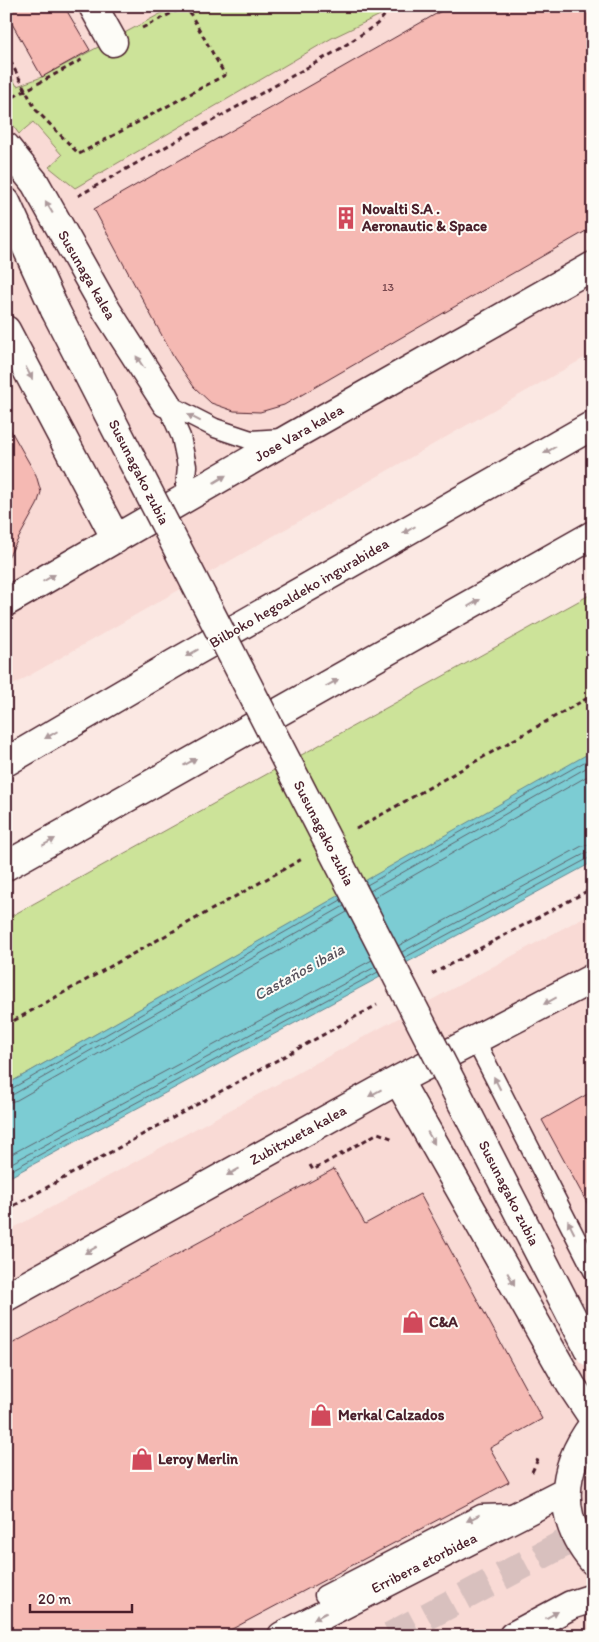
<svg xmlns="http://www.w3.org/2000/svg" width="599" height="1642" font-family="Itim,sans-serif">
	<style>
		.built { fill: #f9dad5 }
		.green { fill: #cce399; stroke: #8b8162 }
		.water { fill: #7bccd3; stroke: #678790 }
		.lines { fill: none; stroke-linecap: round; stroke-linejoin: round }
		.shore { stroke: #5e646e; stroke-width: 1 }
		.building { fill: #f5b9b3; stroke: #4a1f2b }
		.secondary-tunnel { stroke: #d8c0be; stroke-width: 28; stroke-dasharray: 28 14; stroke-linecap: butt }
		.service-casing { stroke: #4a1f2b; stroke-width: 21 }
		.minor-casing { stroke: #4a1f2b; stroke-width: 31 }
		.tertiary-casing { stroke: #4a1f2b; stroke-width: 31 }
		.motorway-casing { stroke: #4a1f2b; stroke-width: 31 }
		.path { stroke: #4a1f2b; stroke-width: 3; stroke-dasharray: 5 4; stroke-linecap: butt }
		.service { stroke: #fdfcf7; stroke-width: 18 }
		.minor { stroke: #fdfcf7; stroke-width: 28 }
		.tertiary { stroke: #fdfcf7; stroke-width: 28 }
		.motorway { stroke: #fdfcf7; stroke-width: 28 }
		.minor-bridge-casing { stroke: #4a1f2b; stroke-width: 31; stroke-linecap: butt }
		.minor-bridge { stroke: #fdfcf7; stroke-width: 28 }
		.oneway { fill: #ac999b }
		.labels { text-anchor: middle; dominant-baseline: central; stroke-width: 4; stroke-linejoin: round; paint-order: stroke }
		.number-label { font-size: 12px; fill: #75464d }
		.poi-label { font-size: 15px; font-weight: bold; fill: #4a1f2b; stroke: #fdfcf7; text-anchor: start }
		.street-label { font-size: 15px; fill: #4a1f2b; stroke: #fdfcf7 }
		.water-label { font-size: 16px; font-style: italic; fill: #59535d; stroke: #fdfcf7 }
	</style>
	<rect width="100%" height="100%" fill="#fbe8e3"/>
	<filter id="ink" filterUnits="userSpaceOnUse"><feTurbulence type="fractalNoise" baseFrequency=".02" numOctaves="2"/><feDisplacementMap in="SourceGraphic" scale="10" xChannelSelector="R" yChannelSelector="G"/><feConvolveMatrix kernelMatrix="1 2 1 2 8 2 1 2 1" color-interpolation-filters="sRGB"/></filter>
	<g filter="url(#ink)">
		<path class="built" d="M6,6H593V353L6,689Z
			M593,912V1636H6V1232Z"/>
		<path class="green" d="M175,6H399L332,38L75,188L49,167L62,155L33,122L19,134L6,116V68L17,86L42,77Z
			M593,593V754L318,908L6,1085V919Z"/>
		<path class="water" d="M593,751V862L6,1179V1085Z"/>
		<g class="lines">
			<path class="shore" d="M367,885L593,757
				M370,891L593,764
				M374,898L593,773
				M398,946L582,846L593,844
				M402,952L586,853L593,851
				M404,958L589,858H593
				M6,1089H11L341,900
				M6,1096L14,1094L344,906
				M6,1103L17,1100L347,912
				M6,1157L372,960
				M6,1166L375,967
				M6,1173L378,972"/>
		</g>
		<path class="building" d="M6,6H64L90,50L42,77L6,13Z
			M450,6H593V227L284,405L260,412L234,411L211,403L194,387L174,358L94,209Z
			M6,422L36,475L41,492L37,505L6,561Z
			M593,1091V1214L542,1120Z
			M334,1169L365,1224L420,1194L542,1419L490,1448L509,1482L219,1636H6V1347Z"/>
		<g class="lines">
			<path class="secondary-tunnel" d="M390,1636L593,1528"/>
			<defs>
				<path id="service" d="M166,403L215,428L251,440L283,438
					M166,403L181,437L187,466L184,500
					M475,1040L593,1271
					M324,1595L481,1514L515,1513"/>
				<path id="minor" d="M93,6L113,42
					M6,147L35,183L107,311L166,403
					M6,202L55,310
					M6,330L116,539
					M6,602L291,437L593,266
					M398,1080L571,1385L593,1418
					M6,1297L398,1080L593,978"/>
				<path id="tertiary" d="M593,1425C560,1469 556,1518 593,1561
					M282,1636L566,1491
					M513,1636L571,1605L593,1598"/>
				<path id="motorway" d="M6,762L175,663L593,425
					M6,866L593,535"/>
			</defs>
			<use href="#service" class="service-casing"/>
			<use href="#minor" class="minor-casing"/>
			<use href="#tertiary" class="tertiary-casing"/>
			<use href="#motorway" class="motorway-casing"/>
			<path class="path" d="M142,28L186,6
				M6,53L36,110L79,154L225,75L186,6
				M6,101L85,58
				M78,196L335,52L377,24L393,6
				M356,829L593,695
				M432,974L593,888
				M6,1025L302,859
				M310,1165L313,1170L378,1133L394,1139
				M6,1210L377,1005
				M532,1472L539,1457
				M240,1636L251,1630"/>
			<use href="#service" class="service"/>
			<use href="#minor" class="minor"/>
			<use href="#tertiary" class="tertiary"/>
			<use href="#motorway" class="motorway"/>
			<defs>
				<path id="minor-bridge" d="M55,310L590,1352"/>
			</defs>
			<use href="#minor-bridge" class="minor-bridge-casing"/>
			<use href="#minor-bridge" class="minor-bridge"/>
		</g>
		<defs><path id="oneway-solid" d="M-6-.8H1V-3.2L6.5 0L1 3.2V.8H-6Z" transform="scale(1.25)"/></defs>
		<g class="oneway">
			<use href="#oneway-solid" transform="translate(49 207) rotate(-120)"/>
			<use href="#oneway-solid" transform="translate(140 362) rotate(-123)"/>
			<use href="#oneway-solid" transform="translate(29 373) rotate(62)"/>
			<use href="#oneway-solid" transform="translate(194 418) rotate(-153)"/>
			<use href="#oneway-solid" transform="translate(550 450) rotate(150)"/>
			<use href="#oneway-solid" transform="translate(220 479) rotate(-31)"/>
			<use href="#oneway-solid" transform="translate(409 530) rotate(150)"/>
			<use href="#oneway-solid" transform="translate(49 578) rotate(-30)"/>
			<use href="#oneway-solid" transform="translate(474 603) rotate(-30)"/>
			<use href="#oneway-solid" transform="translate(192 653) rotate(150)"/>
			<use href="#oneway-solid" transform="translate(332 683) rotate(-29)"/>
			<use href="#oneway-solid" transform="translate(51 735) rotate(150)"/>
			<use href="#oneway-solid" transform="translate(190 762) rotate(-29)"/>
			<use href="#oneway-solid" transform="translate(49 842) rotate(-29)"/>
			<use href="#oneway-solid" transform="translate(550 1001) rotate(152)"/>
			<use href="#oneway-solid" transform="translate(497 1083) rotate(-117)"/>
			<use href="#oneway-solid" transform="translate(375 1093) rotate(151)"/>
			<use href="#oneway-solid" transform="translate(431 1138) rotate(60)"/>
			<use href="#oneway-solid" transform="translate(233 1172) rotate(151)"/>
			<use href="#oneway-solid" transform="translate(571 1227) rotate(-117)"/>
			<use href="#oneway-solid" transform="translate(91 1250) rotate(151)"/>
			<use href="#oneway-solid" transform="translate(511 1279) rotate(60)"/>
			<use href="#oneway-solid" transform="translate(473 1518) rotate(153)"/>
			<use href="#oneway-solid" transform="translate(552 1615) rotate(-29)"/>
			<use href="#oneway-solid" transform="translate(320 1616) rotate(153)"/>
		</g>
	</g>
	<defs>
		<symbol id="building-bare" viewBox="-9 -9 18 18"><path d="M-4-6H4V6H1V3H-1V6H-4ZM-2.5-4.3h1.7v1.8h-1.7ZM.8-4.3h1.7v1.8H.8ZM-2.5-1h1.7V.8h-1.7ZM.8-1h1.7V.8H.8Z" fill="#d1495b" stroke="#fdfcf7" stroke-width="2.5" paint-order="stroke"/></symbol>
		<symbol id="shop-bare" viewBox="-9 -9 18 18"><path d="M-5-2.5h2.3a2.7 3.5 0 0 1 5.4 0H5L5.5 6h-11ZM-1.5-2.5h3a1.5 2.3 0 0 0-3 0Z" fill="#d1495b" stroke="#fdfcf7" stroke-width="2.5" paint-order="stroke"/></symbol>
	</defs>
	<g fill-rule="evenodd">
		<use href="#building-bare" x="330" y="202" width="32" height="32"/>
		<use href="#shop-bare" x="397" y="1306" width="32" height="32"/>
		<use href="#shop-bare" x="305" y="1399" width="32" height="32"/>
		<use href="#shop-bare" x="126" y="1443" width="32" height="32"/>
	</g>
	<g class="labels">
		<g class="number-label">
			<text x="388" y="287">13</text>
		</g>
		<g class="poi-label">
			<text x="362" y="209">Novalti S.A .<tspan x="362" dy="17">Aeronautic &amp; Space</tspan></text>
			<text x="429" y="1322">C&amp;A</text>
			<text x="338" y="1415">Merkal Calzados</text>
			<text x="158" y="1459">Leroy Merlin</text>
		</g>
		<g class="street-label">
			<text transform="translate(87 275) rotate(60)">Susunaga kalea</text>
			<text transform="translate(299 433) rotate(-30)">Jose Vara kalea</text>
			<text transform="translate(139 472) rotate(63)">Susunagako zubia</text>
			<text transform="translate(299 593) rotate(-30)">Bilboko hegoaldeko ingurabidea</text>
			<text transform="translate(324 833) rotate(63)">Susunagako zubia</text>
			<text transform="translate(298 1135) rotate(-29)">Zubitxueta kalea</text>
			<text transform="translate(509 1193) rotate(63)">Susunagako zubia</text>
			<text transform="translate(424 1563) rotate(-27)">Erribera etorbidea</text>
		</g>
		<g class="water-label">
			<text transform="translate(299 972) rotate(-29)">Castaños ibaia</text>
		</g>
	</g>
	<rect width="599" height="1642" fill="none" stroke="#fdfcf7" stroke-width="25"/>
	<rect x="12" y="12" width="574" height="1617" fill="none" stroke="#4a1f2b" stroke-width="2" filter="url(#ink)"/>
	<path d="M30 1604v8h102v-8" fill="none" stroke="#4a1f2b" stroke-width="2.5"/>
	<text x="38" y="1604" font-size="15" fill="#4a1f2b" stroke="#fdfcf7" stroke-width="4" paint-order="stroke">20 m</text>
</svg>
